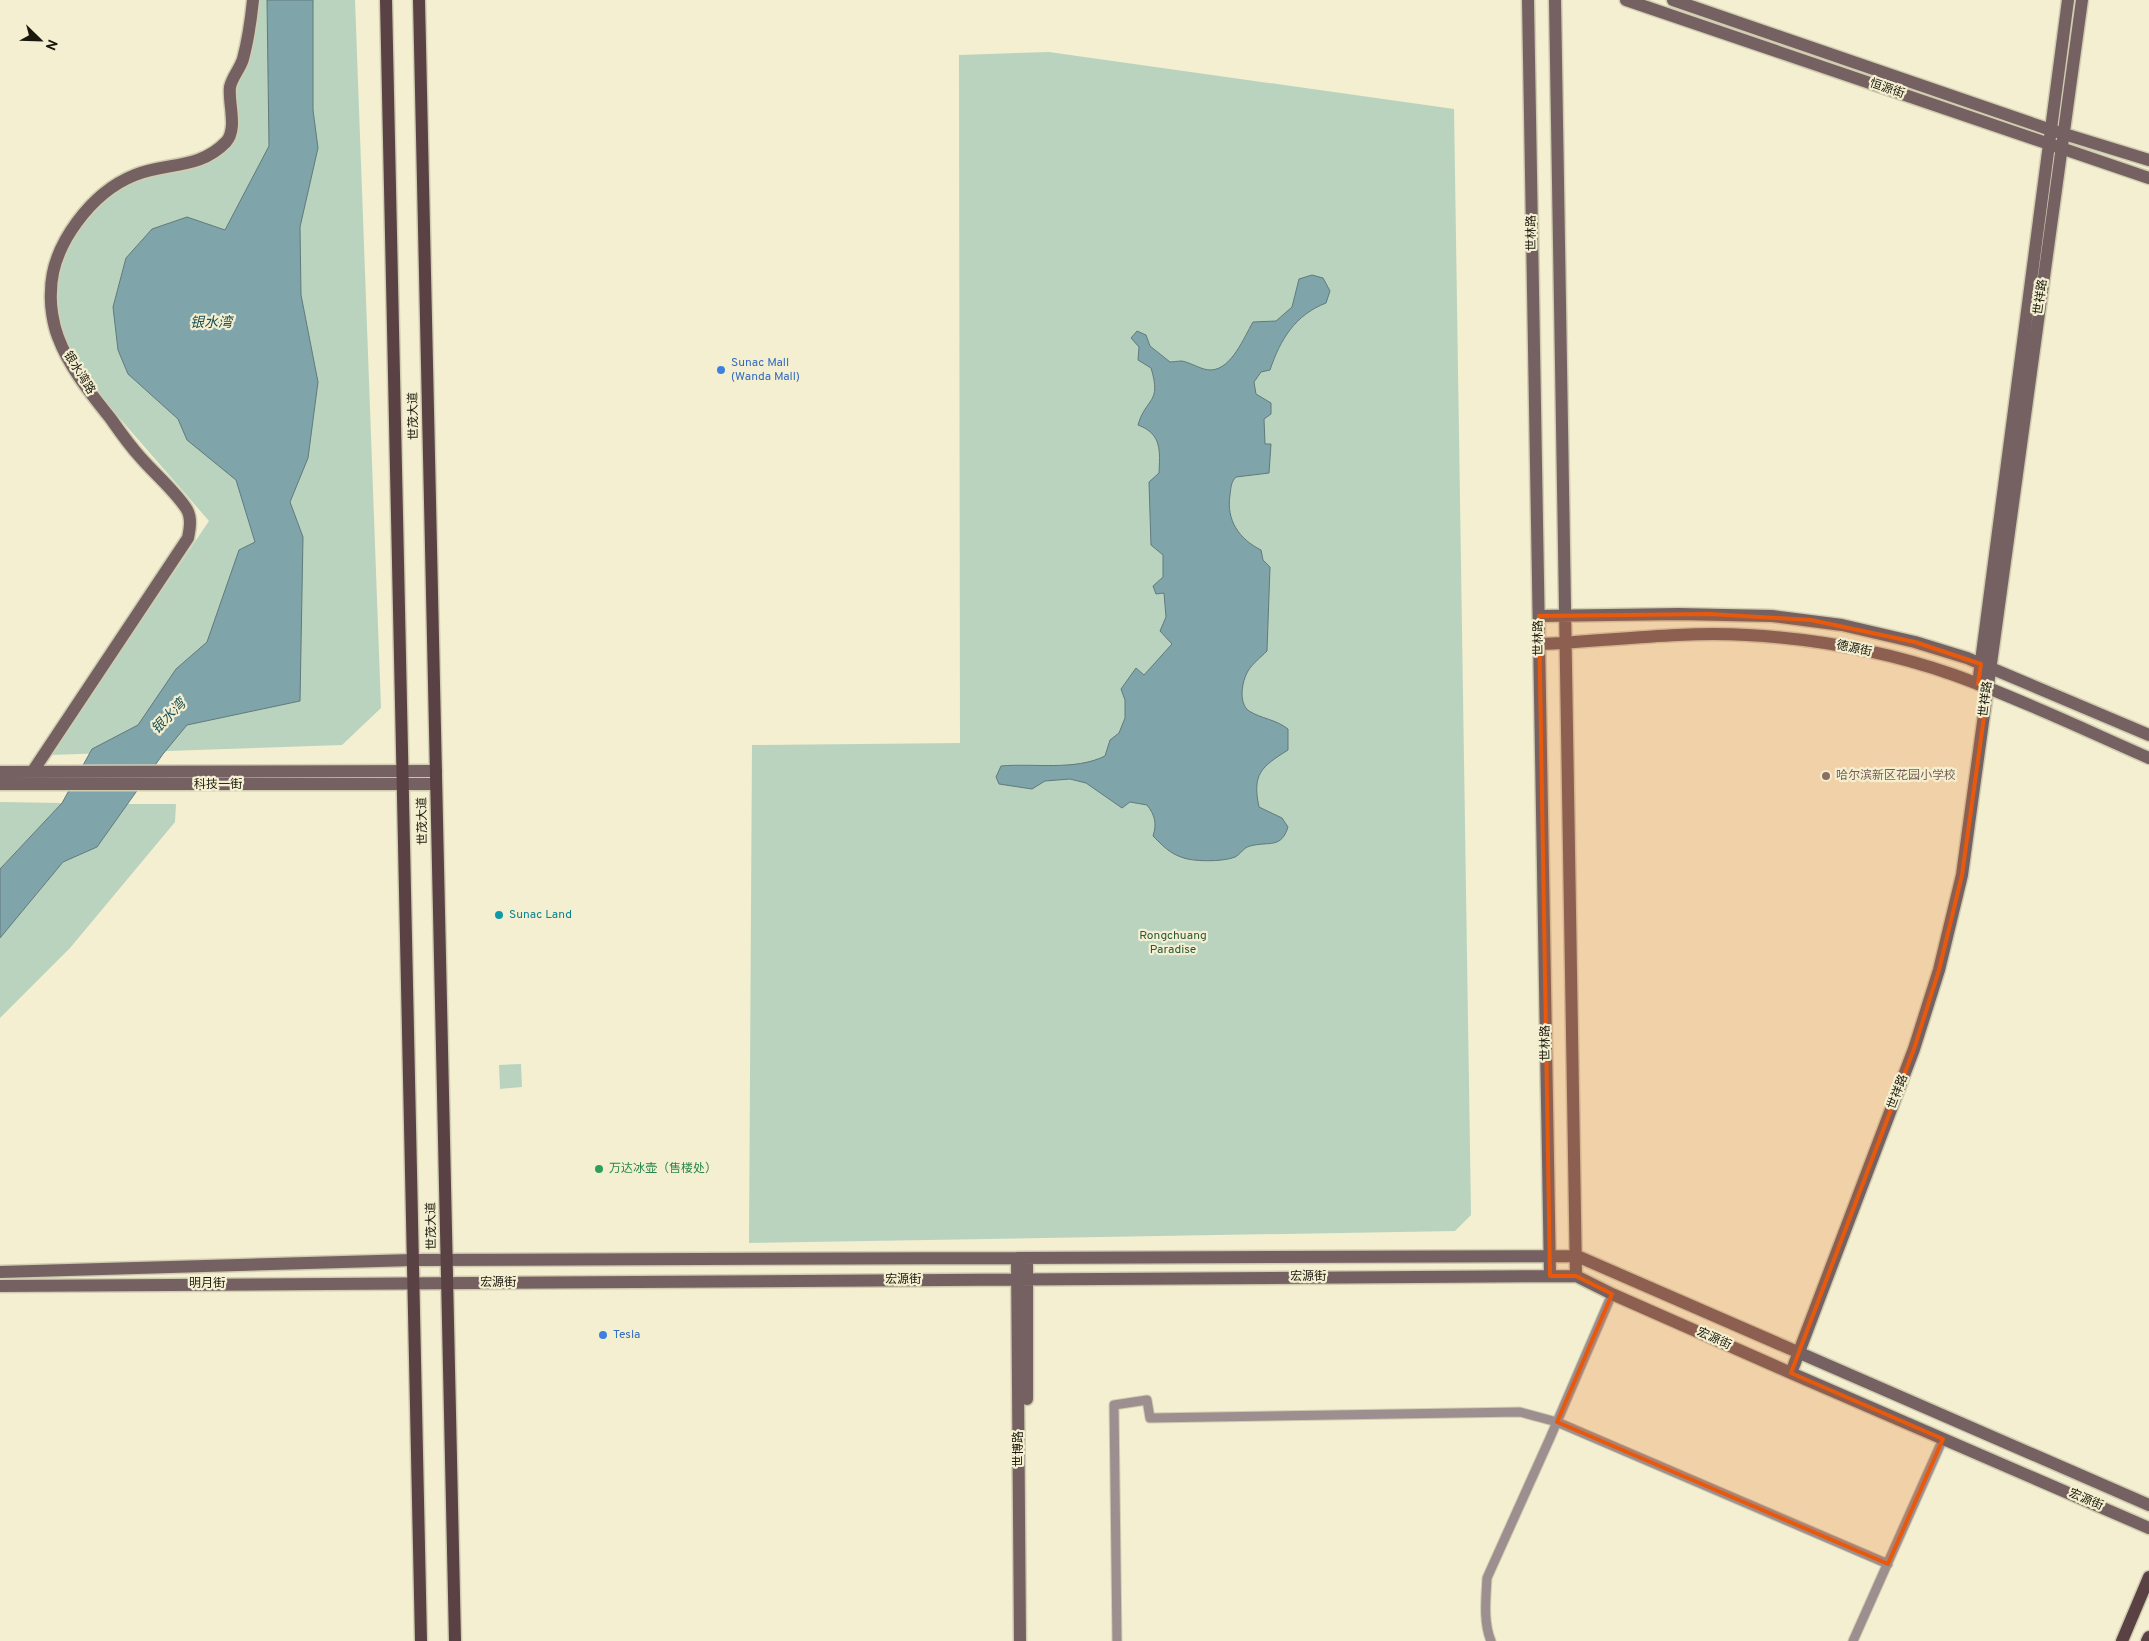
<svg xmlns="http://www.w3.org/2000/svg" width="2149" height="1641" font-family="Overpass,'Noto Sans SC',sans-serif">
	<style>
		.green { fill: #b9d3bf }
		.water { fill: #7fa4aa; stroke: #617a7b }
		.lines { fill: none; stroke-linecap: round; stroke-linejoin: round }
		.street-casing { stroke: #d0cdb1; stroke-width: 11 }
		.secondary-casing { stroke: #d0cdb1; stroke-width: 15 }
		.primary-casing { stroke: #d0cdb1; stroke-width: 15 }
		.street { stroke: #9d8e8f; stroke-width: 9 }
		.secondary { stroke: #766162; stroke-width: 12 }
		.primary { stroke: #5a4143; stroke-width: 12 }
		.marked { fill: #e8590c; fill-opacity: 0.2; stroke: #e8590c; stroke-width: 4; stroke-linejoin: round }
		.shop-dot { fill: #3f7fe0; stroke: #f3efd0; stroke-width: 2 }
		.education-dot { fill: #8d6e63; stroke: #f3efd0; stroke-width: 2 }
		.culture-dot { fill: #0f9aa8; stroke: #f3efd0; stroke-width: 2 }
		.leisure-dot { fill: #2e9e5b; stroke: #f3efd0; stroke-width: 2 }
		.labels { text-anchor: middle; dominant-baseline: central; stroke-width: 4.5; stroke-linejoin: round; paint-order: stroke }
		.street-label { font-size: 12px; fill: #1a180e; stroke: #f3efd0 }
		.shop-label { font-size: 12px; fill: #366cbe; stroke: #f3efd0; text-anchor: start }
		.education-label { font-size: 12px; fill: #785e54; stroke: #f3efd0; text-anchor: start }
		.culture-label { font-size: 12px; fill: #0d838f; stroke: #f3efd0; text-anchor: start }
		.park-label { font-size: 12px; fill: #2b583a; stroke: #f3efd0 }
		.leisure-label { font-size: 12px; fill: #27864d; stroke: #f3efd0; text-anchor: start }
		.water-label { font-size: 14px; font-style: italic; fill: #1a5058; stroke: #f3efd0 }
	</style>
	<rect width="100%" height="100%" fill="#f3efd0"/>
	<path class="green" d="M249,0H355L381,708L342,745L50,755L209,521L62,352L51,268L95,198L172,166L228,146L235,70Z
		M1049,52L1454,109L1471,1215L1455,1231L749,1243L752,745L960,743L959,55Z
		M0,802L62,803L0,869Z
		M127,804H176L175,822L70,948L0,1018V938L63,862L97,847Z
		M521,1064L522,1087L500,1089L499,1065Z"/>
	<path class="water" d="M267,0H313V110L318,148L300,227L301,295L318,382L308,458L290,502L303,537L300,701L187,725L163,754L97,847L63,862L0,938V869L62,803L92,749L138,725L176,669L207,642L239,550L255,542L236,480L187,440L178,419L128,374L118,350L113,307L126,258L152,229L187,217L225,230L269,146Z
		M1312,275L1323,278L1330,291L1326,303C1295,315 1280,340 1270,370L1261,372L1254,382L1256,394L1271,403V414L1264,419L1265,444H1271L1269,473L1236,477C1231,482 1231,487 1230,495C1226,520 1239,539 1261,550L1263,560L1270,567L1267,651C1261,657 1252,664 1248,671C1242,681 1238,703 1249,711C1262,719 1275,719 1288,729V750C1261,767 1252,774 1259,807L1282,818L1288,827C1281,849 1270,841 1250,846C1243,848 1241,854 1235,857C1223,862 1192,862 1181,857C1169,853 1161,844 1153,836C1157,824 1155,815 1147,805L1130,802L1122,808L1086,783L1070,779L1045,781L1032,789L999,784L996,777L1001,766C1033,763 1075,771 1105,756L1110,740L1119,733L1125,718V700L1121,689L1136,668L1144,675L1172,644L1160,631L1166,617L1164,593L1156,594L1153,586L1163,577V555L1151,545L1149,482L1159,473C1160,451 1162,434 1138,425C1146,397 1162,404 1151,368L1138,360L1139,347L1131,338L1137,331L1146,335L1150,346L1170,362C1173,362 1178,361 1182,361C1192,363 1201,370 1211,370C1232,369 1244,337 1253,322L1276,321L1292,307L1299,279Z"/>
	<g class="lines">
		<defs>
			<path id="street" d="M1117,1641L1114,1405L1147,1400L1150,1418L1520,1412L1557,1422L1888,1564
				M1491,1641C1483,1622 1486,1598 1487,1578L1550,1438L1612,1294
				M1853,1641L1943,1439"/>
			<path id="secondary" d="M1528,0L1550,1276
				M1555,0L1576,1276
				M1626,0L2149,178
				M1673,0L2048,129L2149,160
				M1539,616L1679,614L1772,616L1842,625L1915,642L1967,658L2149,735
				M1540,644C1609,641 1678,631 1747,635C1817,639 1888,652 1954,675C2021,699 2085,730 2149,758
				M1978,684L2068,0
				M33,771L188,538C190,528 192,517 186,508C174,490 155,474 141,458C130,446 120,432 111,419C91,394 69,367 58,337C53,324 50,305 51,292C51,245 92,192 135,175C167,162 199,170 226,142C238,129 228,103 230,87C232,77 240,69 243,59C248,40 251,20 253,0
				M0,772L436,771
				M0,784H436
				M1017,1258L1020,1641
				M1027,1258V1399
				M0,1272L413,1260L1577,1256L2149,1505
				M0,1286L1576,1276L1612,1294L1791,1373L2149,1528
				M1791,1373L1914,1049L1939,970L1962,875L2082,0"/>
			<path id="primary" d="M386,0L421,1641
				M419,0L455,1641
				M2122,1641L2149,1577
				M2147,1641L2149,1637"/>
		</defs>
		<use href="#street" class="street-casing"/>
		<use href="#secondary" class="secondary-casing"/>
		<use href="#primary" class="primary-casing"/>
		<use href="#street" class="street"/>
		<use href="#secondary" class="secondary"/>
		<use href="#primary" class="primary"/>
	</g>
	<path class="marked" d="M1710,614L1811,620L1915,642L1981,664L1978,684L1988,688L1962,875L1939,970L1914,1049L1791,1373L1943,1439L1888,1564L1557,1422L1612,1294L1576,1276H1550L1539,616Z"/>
	<g class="shop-dot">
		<circle cx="721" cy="370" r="5"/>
		<circle cx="603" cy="1335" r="5"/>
	</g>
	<circle class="education-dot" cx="1826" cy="776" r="5"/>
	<circle class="culture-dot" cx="499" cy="915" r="5"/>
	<circle class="leisure-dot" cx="599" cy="1169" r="5"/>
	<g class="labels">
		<g class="street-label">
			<text transform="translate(1887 89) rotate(19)">恒源街</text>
			<text transform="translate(1532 233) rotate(-91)">世林路</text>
			<text transform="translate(2041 297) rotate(-82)">世祥路</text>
			<text transform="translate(79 373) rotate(58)">银水湾路</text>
			<text transform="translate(414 416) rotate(-91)">世茂大道</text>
			<text transform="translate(1539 638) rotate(-91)">世林路</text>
			<text transform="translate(1854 649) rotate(12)">德源街</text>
			<text transform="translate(1986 699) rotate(-83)">世祥路</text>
			<text x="218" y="785">科技一街</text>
			<text transform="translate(423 821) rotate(-91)">世茂大道</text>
			<text transform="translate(1546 1043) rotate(-91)">世林路</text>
			<text transform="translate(1898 1092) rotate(-69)">世祥路</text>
			<text transform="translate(432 1226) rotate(-91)">世茂大道</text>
			<text x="1308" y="1277">宏源街</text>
			<text x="903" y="1280">宏源街</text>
			<text x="498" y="1283">宏源街</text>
			<text x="207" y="1284">明月街</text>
			<text transform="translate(1714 1339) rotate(24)">宏源街</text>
			<text transform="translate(1019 1449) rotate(-90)">世博路</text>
			<text transform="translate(2086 1500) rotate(23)">宏源街</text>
		</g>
		<g class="shop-label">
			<text x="731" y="363">Sunac Mall<tspan x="731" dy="14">(Wanda Mall)</tspan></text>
			<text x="613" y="1335">Tesla</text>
		</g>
		<g class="education-label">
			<text x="1836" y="776">哈尔滨新区花园小学校</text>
		</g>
		<g class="culture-label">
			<text x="509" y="915">Sunac Land</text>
		</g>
		<g class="park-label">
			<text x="1173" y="936">Rongchuang<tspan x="1173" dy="14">Paradise</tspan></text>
		</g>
		<g class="leisure-label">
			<text x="609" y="1169">万达冰壶（售楼处）</text>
		</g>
		<g class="water-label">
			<text x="211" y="323">银水湾</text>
			<text transform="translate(169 717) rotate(-46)">银水湾</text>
		</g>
	</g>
	<g transform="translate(40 40) rotate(113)" stroke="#f3efd0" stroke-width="4" paint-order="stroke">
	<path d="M0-4L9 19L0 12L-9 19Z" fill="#1a180e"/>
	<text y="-8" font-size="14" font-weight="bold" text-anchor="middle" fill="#1a180e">N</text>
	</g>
</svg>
